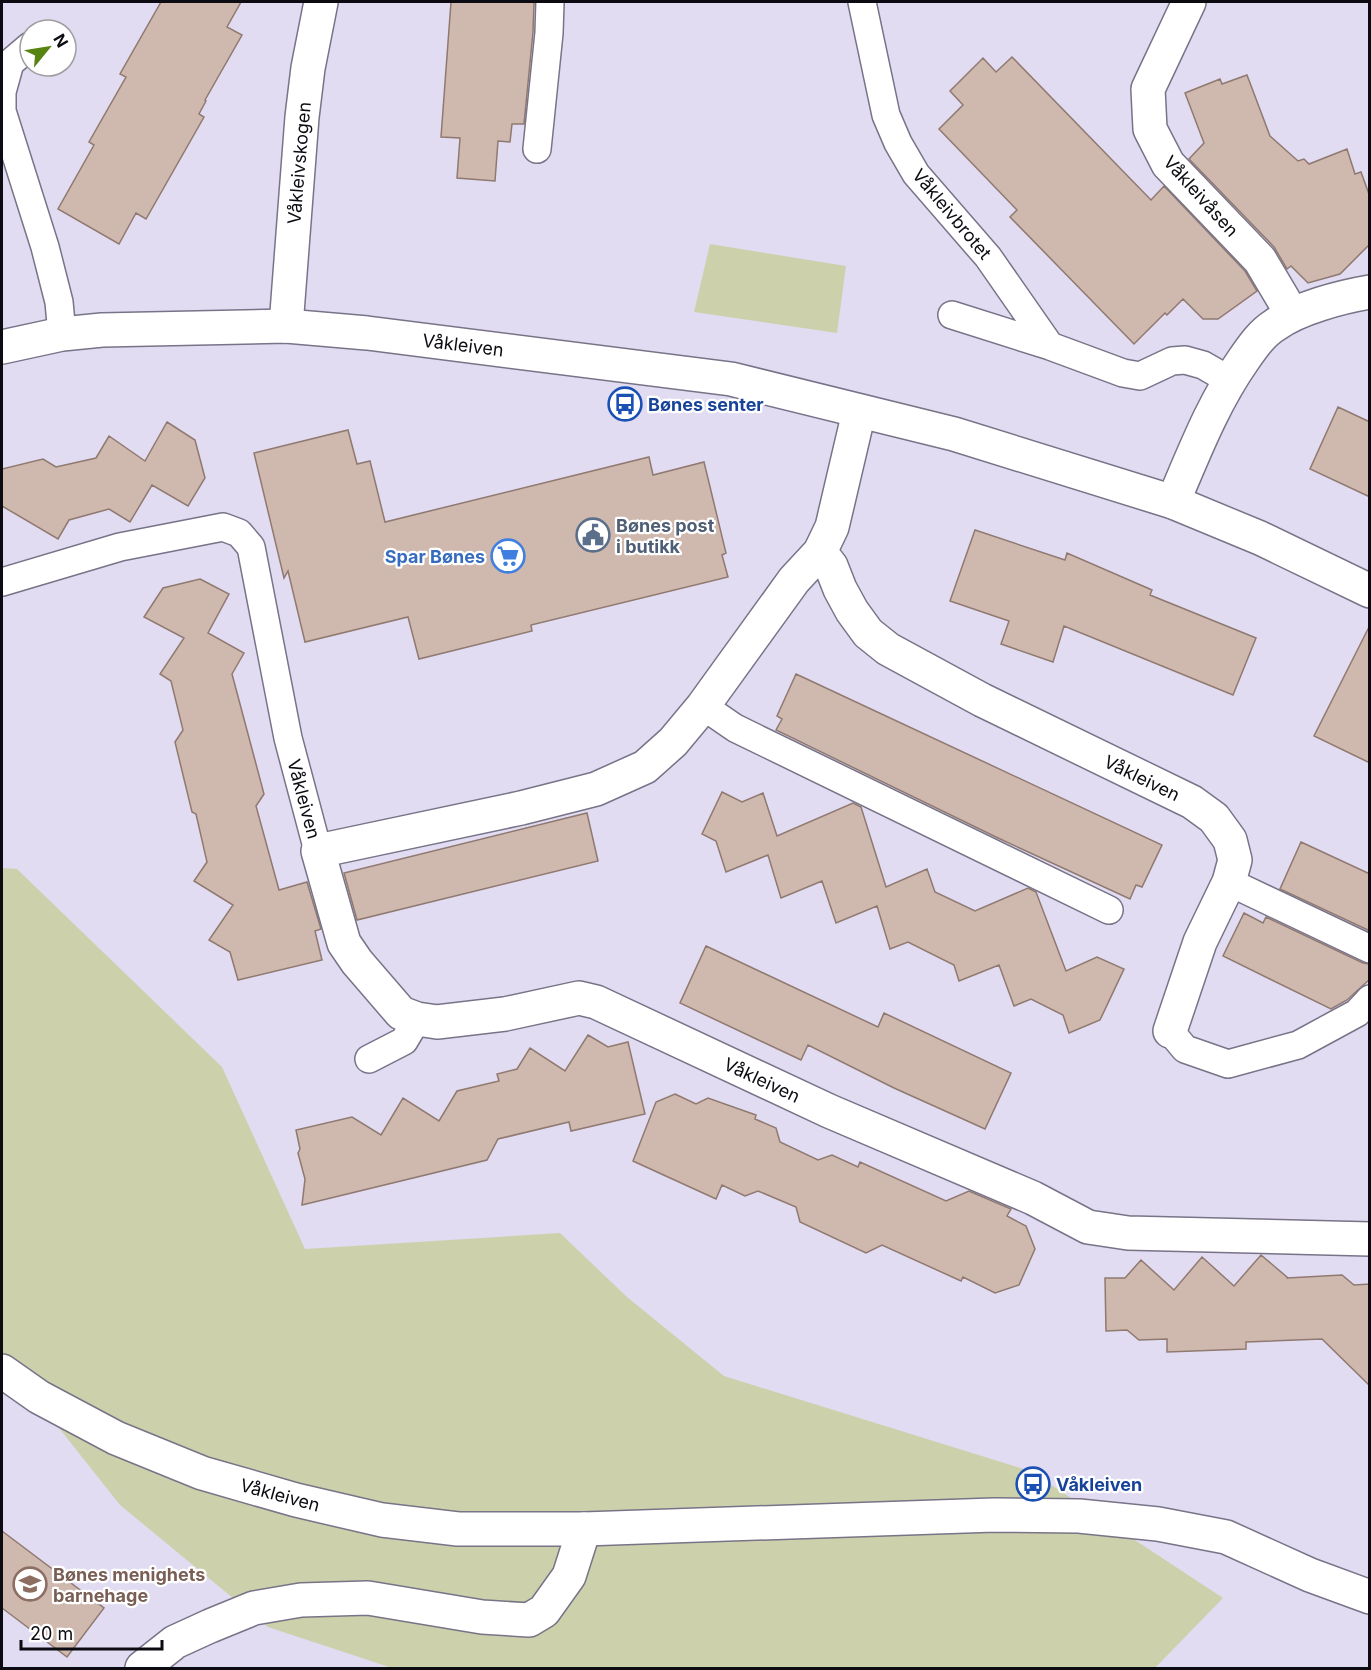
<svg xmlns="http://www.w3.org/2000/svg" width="1371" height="1670" font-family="Inter,sans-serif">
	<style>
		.green { fill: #ccd1ac }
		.building { fill: #cfb8ad; stroke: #8f7970; stroke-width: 1.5 }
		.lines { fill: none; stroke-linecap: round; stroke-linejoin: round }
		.service-casing { stroke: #787387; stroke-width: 30 }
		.minor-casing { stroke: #787387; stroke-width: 36 }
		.tertiary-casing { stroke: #787387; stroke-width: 36 }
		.service { stroke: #fff; stroke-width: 27 }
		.minor { stroke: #fff; stroke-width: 33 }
		.tertiary { stroke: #fff; stroke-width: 33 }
		.labels { text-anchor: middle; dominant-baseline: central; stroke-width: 4.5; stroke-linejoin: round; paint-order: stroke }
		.street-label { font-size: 18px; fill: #0c0b12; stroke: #fff }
		.transit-label { font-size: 18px; font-weight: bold; fill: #164399; stroke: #fff; text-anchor: start }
		.service-label { font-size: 18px; font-weight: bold; fill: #4e5e75; stroke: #fff; text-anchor: start }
		.shop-label { font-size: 18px; font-weight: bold; fill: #366cbe; stroke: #fff; text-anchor: end }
		.education-label { font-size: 18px; font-weight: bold; fill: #785e54; stroke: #fff; text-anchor: start }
	</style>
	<rect width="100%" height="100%" fill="#e1dcf2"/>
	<path class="green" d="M710,244L846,266L837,333L694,312Z
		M2,868L17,869L222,1067L305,1249L560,1233L627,1297L724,1376L1030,1471L1223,1598L1155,1668H392L268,1627L120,1505L2,1356Z"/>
	<path class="building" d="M161,2H241L227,27L242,35L205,100L206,101L199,114L204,117L146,219L136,213L119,244L58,209L94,145L89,142L126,77L120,74Z
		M451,2H534L533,32L524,124H512L510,142L498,141L495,181L457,178L460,138L441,137Z
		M1012,57L1151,200L1164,186L1245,271L1257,291L1218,319H1203L1183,299L1167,315L1165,313L1134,344L1010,217L1017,210L939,129L963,105L950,91L983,58L996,72Z
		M1247,75L1270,136L1298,161L1304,159L1309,164L1347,149L1355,174L1361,172L1370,197V244L1340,274L1308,283L1291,266L1287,269L1274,247L1189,159L1204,143L1185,93L1220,79L1222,84Z
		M1338,407L1370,422V497L1310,469Z
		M167,422L195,440L205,478L188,506L152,485L130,522L109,509L69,520L58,539L2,506V469L43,459L56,467L96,458L109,436L145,461Z
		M348,430L357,464L370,461L385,522L649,457L653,475L704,462L726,553L722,555L728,577L531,625L532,631L419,659L408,617L305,642L288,571L284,578L254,453Z
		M975,530L1065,560L1067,553L1152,590L1150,595L1256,638L1233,695L1064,626L1053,662L1001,644L1009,621L950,601Z
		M200,579L229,594L208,633L244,653L232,674L264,794L256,806L279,890L307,882L321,929L315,931L322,960L238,980L230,952L209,940L233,905L194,881L207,862L196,814L192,812L175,742L183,730L171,681L160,674L184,638L144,617L163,588Z
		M1370,625V763L1314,736Z
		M796,674L1162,845L1142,887L1136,885L1130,899L998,838L776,730L782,719L777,716Z
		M722,792L742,802L763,793L777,836L853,803L861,807L886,887L927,869L935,892L975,911L1028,888L1036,892L1066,971L1097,957L1124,969L1100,1020L1069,1033L1063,1015L1031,999L1014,1006L999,965L959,981L954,965L908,942L890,949L877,906L836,923L822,881L781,898L768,855L726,872L716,841L702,834Z
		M587,813L598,861L357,920L344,873Z
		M1301,842L1370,874V931L1280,889Z
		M1244,913L1263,923L1266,917L1363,963L1370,964V979L1347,1000L1331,1009L1223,956Z
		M706,946L878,1027L884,1013L1011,1073L985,1129L894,1088L808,1045L801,1060L680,1003Z
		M588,1035L608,1047L628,1042L645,1114L571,1131L569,1122L498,1139L487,1160L302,1205L305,1179L298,1153L300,1149L296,1130L352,1117L381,1135L403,1098L439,1121L457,1091L499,1081L497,1074L517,1069L530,1048L565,1071Z
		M675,1094L696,1104L708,1098L756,1115L755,1119L776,1128L780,1142L818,1160L832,1155L858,1167L860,1162L946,1201L969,1191L1011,1209L1007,1216L1026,1226L1035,1249L1019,1285L995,1293L963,1277L961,1281L882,1245L866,1253L800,1222L796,1207L758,1191L745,1196L722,1185L716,1199L633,1161L656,1102Z
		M1261,1255L1287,1277V1278L1342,1275L1354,1285L1370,1284V1386L1322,1339L1246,1342V1349L1167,1352V1339L1139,1340L1127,1330L1106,1331L1105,1278H1125L1141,1260L1174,1290L1202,1257L1234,1286Z
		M2,1531L104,1608L67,1657L2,1608Z"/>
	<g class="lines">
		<defs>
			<path id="service" d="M862,2L886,115L898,143L916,174L988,257L1050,346
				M30,46L10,63L2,92V111L45,247L59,302L62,334
				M537,149L549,33L550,2
				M952,315L1050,346L1123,373L1140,376L1172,361L1185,360L1203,365L1229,380
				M2,582L120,547L223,527L239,533L251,547L288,738L318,851
				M703,706L735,728L1109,910
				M1229,882L1370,949
				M1170,1031L1185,1049L1228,1064L1298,1045L1357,1013L1370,999
				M369,1059L404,1041L417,1019"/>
			<path id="minor" d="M1189,2L1148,89L1150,129L1168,164L1260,260L1292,314
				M286,326L302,117L308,68L321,2
				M859,412L832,527L820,552L794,580L703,706L673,742L645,767L596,789L521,808L318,851L344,943L357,962L401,1013L417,1019L437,1022L505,1014L579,998L596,1002L829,1111L1033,1198L1088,1227L1128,1233L1370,1239
				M1173,502C1194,453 1213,403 1244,359C1253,346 1262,333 1275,325C1298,308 1341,297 1370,292
				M820,552L831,566L840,589L852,611L868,633L888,649L982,700L1192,802L1214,818L1230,840L1235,860L1229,882L1200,942L1170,1031
				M142,1668L175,1642L210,1626L254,1608L301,1600L368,1598L482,1617L529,1620L544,1611L569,1576L584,1529"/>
			<path id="tertiary" d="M2,347L62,334L102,330L286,326L367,333L731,379L954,434L1173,502L1260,538L1370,591
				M2,1371L39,1397L116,1438L202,1473L296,1500L382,1520L458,1529H584L994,1515L1079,1516L1158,1524L1226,1537L1310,1575L1370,1597"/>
		</defs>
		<use href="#service" class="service-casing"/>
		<use href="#minor" class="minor-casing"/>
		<use href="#tertiary" class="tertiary-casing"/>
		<use href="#service" class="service"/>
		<use href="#minor" class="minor"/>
		<use href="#tertiary" class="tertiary"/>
	</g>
	<defs>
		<symbol id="bus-ring" viewBox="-11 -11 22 22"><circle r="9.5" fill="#fff" stroke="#1a4fb4" stroke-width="1.5"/><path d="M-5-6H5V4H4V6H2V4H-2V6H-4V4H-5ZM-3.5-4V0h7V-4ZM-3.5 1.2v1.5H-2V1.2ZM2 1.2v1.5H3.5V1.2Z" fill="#1a4fb4"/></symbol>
		<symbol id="civic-ring" viewBox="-11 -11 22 22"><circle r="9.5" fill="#fff" stroke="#5c6f8a" stroke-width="1.5"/><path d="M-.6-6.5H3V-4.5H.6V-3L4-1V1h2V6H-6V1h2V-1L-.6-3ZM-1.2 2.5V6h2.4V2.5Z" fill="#5c6f8a"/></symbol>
		<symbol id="supermarket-ring" viewBox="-11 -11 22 22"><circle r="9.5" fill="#fff" stroke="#3f7fe0" stroke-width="1.5"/><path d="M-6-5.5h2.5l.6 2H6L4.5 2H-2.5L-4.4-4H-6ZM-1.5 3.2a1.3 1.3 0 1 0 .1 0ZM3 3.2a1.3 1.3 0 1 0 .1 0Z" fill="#3f7fe0"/></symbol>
		<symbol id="school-ring" viewBox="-11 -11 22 22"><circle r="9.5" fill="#fff" stroke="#8d6e63" stroke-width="1.5"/><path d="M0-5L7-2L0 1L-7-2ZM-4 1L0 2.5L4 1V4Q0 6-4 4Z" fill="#8d6e63"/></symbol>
	</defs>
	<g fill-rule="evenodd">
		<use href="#bus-ring" x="606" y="385" width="38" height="38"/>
		<use href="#civic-ring" x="574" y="516" width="38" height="38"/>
		<use href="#supermarket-ring" x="489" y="537" width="38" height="38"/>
		<use href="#bus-ring" x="1014" y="1465" width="38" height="38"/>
		<use href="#school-ring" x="11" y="1565" width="38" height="38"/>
	</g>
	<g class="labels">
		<g class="street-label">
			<text transform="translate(299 163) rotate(-85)">Våkleivskogen</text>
			<text transform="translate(1201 196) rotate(48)">Våkleivåsen</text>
			<text transform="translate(952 214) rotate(50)">Våkleivbrotet</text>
			<text transform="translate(463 345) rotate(7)">Våkleiven</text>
			<text transform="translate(1142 778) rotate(26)">Våkleiven</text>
			<text transform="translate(304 799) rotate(75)">Våkleiven</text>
			<text transform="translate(762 1080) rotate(25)">Våkleiven</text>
			<text transform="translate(280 1495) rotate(15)">Våkleiven</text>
		</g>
		<g class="transit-label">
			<text x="648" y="404">Bønes senter</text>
			<text x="1056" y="1484">Våkleiven</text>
		</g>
		<g class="service-label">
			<text x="616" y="525">Bønes post<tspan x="616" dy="21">i butikk</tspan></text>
		</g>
		<g class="shop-label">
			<text x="485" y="556">Spar Bønes</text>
		</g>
		<g class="education-label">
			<text x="53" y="1574">Bønes menighets<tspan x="53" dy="21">barnehage</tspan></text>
		</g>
	</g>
	<rect width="1371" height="1670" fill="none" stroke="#0c0b12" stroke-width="6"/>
	<g transform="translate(48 48) rotate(60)"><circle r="28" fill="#ffffff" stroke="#9e9da0" stroke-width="1.5"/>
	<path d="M0-4.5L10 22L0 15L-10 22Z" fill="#578410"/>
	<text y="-9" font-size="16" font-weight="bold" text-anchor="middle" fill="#0c0b12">N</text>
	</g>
	<path d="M21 1640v9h141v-9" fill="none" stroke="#0c0b12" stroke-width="3"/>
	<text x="30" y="1640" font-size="18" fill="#0c0b12" stroke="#ffffff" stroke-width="4.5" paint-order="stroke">20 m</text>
</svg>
